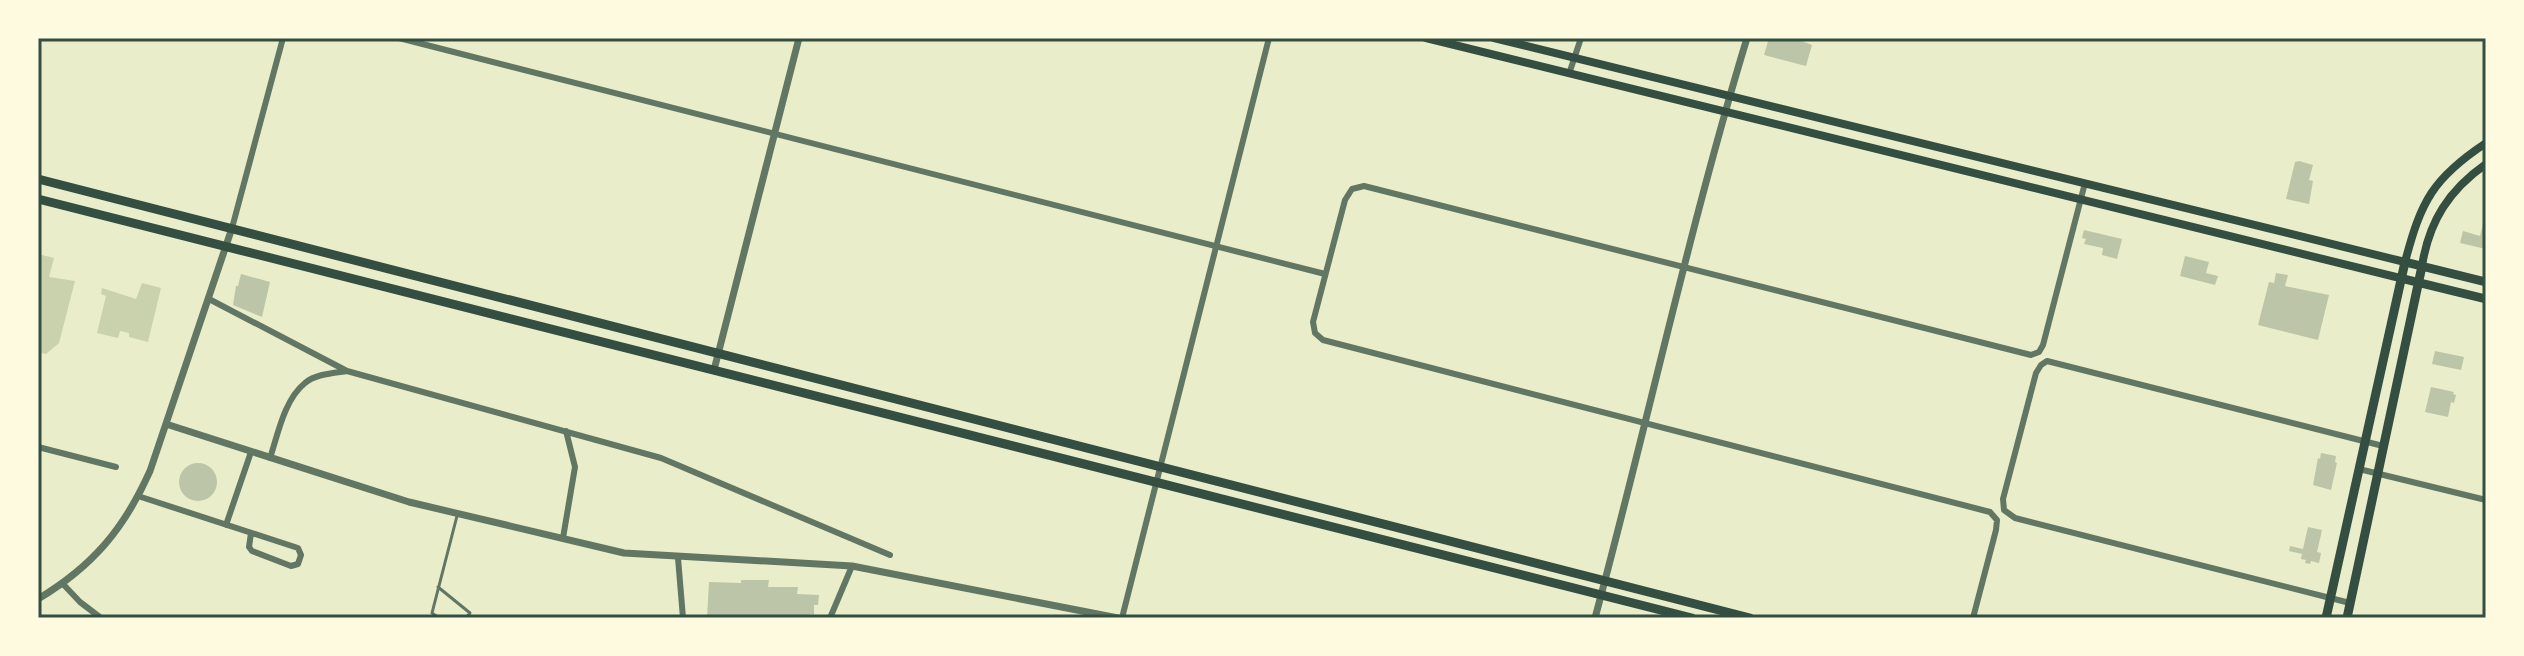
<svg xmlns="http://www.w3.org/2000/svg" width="2524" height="656" font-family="'Space Grotesk',sans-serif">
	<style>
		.green { fill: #cad2ad }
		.building { fill: #bcc5a7 }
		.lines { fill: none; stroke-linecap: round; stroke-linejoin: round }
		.service { stroke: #617663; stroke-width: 3 }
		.minor { stroke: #617663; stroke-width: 6 }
		.tertiary { stroke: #617663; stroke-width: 7 }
		.secondary { stroke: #344e41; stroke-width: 8 }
		.primary { stroke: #344e41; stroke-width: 9 }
		.neatline { fill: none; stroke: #344e41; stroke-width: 3 }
	</style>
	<rect width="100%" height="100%" fill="#e9edc9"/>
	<path class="green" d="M38,254L54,258L49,277L75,281L59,343L46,354L38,352Z
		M142,283L161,288L148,342L129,337V333L120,331L118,338L97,333L106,296L101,294L102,288L136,299Z"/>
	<path class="building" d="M1769,38H1794L1812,45L1806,66L1764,55Z
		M2299,161L2313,165L2309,180L2313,181L2309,204L2286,199L2295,162Z
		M2485,216L2486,249L2460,243L2463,231L2480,236Z
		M2084,230L2122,239L2117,259L2102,255L2103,248L2084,244L2086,239L2082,238Z
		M2185,256L2209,262L2206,273L2218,276L2215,285L2180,276Z
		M2276,273L2288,275L2285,286L2329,295L2318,340L2258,325L2269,282L2274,283Z
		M241,274L270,282L262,317L233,305L236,286H238Z
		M2435,351L2464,357L2461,370L2432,364Z
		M2431,387L2454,392L2453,394L2456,395L2454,403L2451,402L2448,417L2425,412Z
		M2321,453L2336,456L2335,462L2337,463L2331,490L2313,485L2318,458L2320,459Z
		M179 482a19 19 0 1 1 38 0a19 19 0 1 1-38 0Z
		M2308,527L2322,530L2317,552L2321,553L2319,563L2311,561L2310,564L2305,563L2306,560L2301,559L2302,554L2289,551L2290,546L2303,549Z
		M741,580H769L768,587H798L797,594L819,595L818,605H814V615L810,614V618H707L709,582L741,583Z"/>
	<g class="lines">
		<path class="service" d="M438,587L470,613L466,618
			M439,618L432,613L457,516"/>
		<path class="minor" d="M399,38L1325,274
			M1569,74L1581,38
			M232,228L283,38
			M209,299L347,371
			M38,447L116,467
			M270,458C278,434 284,400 305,383C315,374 334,373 347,371L661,458L890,555
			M2359,469L2486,500
			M138,496L298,548L301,555L298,564L291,566L252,551L249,547L251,533
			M226,525L251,452
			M563,538L575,467L566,431
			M678,558L683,618
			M63,584L80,602L101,618
			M2350,603L2015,518L2004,510L2003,499L2036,373L2041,365L2047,361L2383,446
			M830,618L852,566
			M1122,618L1269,38
			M1973,618L1996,530L1997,520L1990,512L1323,340L1315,333L1313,322L1345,200L1352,189L1364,186L2031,355L2039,352L2043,345L2085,183"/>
		<path class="tertiary" d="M714,370L799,38
			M166,424L409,502L624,553L852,566L1118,618
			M38,599C93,566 124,529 150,471L232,228
			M1595,618C1647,425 1689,229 1747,38"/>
		<path class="secondary" d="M1426,38L2400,278
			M1494,38L2405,262C2421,201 2433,178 2486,143
			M2422,266C2429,221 2449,190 2486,164"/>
		<path class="primary" d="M38,179L1750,618
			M38,199L1692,618
			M2400,278L2486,299
			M2326,618L2405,262L2486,282
			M2347,618L2422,266"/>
	</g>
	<rect width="2524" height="656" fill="none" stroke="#fefae0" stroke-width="80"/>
	<rect x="40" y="40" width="2444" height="576" class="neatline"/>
</svg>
